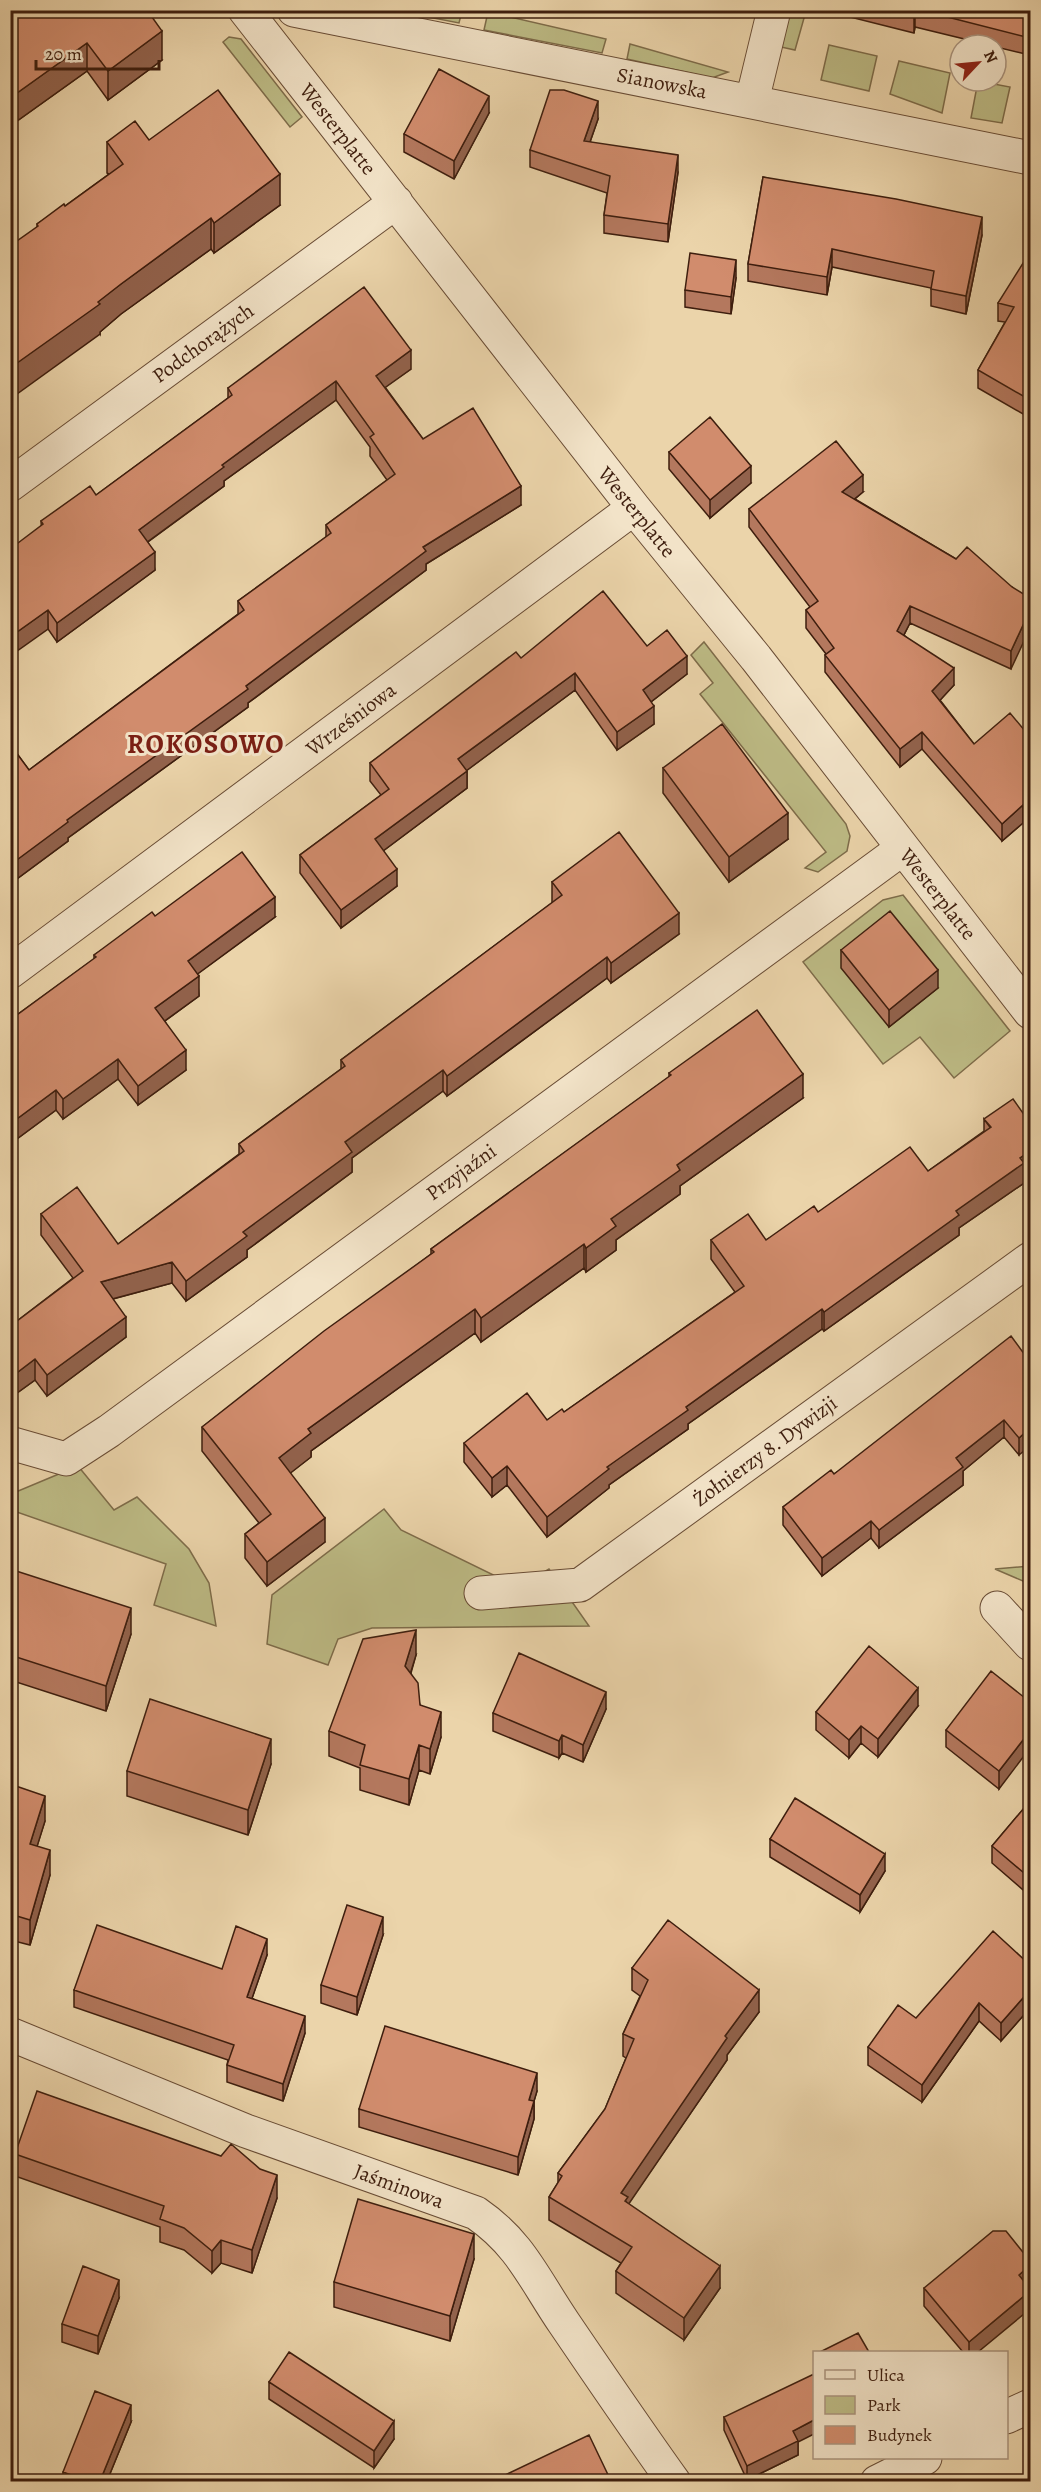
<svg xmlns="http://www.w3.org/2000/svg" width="1041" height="2492" font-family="Alegreya,serif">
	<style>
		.green { fill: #bdbb85; stroke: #7e6c4a; stroke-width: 1.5 }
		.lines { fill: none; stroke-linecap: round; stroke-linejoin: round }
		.minor-casing { stroke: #694c35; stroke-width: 35 }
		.minor { stroke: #f2e3c8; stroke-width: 33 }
		.wall { fill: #b4785e; stroke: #3e1e0e; stroke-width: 1.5 }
		.shaded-wall { fill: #92624c; stroke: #3e1e0e; stroke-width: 1.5 }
		.building { fill: #d18c6d; stroke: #3e1e0e; stroke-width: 1.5 }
		.labels { text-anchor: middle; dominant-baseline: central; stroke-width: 6; stroke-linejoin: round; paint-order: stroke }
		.street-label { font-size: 21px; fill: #3e1e0e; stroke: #f2e3c8 }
		.district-label { font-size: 27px; font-weight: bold; letter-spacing: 1.5px; fill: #7a1f14; stroke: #f2e3c8 }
	</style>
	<rect width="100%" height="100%" fill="#ebd4aa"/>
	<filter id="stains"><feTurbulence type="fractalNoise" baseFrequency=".00333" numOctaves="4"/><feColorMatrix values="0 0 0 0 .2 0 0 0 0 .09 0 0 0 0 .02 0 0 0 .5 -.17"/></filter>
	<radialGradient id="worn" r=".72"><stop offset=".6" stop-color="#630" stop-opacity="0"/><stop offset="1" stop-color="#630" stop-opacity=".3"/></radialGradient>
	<path class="green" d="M397,11L462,10V11L459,23Z
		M790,11H806L795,50L781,47Z
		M488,12L606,39L602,53L484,30Z
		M229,37L241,39L302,117L290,127L223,42Z
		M630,44L728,72L712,78L627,59Z
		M829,45L877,56L869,91L821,80Z
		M899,61L950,73L942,113L890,94Z
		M978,81L1010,87L1002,123L971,118Z
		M704,642L846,824L850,836L847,851L818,872L805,868L826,852L700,694L713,683L691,655Z
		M903,895L1010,1031L954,1078L920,1037L883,1064L803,962L883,900Z
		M78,1466L114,1510L137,1497L189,1549L209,1583L216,1626L154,1605L166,1564L11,1510V1494Z
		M384,1509L401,1530L518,1587L549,1569L589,1626L372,1628L338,1639L328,1665L267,1644L272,1595Z
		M1030,1566V1584L995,1569Z"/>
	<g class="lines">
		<defs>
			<path id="minor" d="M245,10L634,508L756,658L1030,1012
				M294,10L1030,158
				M752,101L774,10
				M10,485L396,202
				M10,972L634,508
				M10,1443L66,1459L109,1431L902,849
				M481,1593L580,1585L1030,1259
				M997,1608L1030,1644
				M10,2034L246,2131L476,2213C521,2244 534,2279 564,2323C600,2376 636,2429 674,2482
				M1006,2417L1030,2406
				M877,2482L925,2458"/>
		</defs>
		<use href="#minor" class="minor-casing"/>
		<use href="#minor" class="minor"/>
	</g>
	<path class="wall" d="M10,10L162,60L108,100L87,71L10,126Z
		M834,10H1030V55L996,47V45H989L915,27L914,33L834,13Z
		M489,113L454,179L404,152V134Z
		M598,119L590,142L678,172L668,242L604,233V215L607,193L530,167V150Z
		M149,140L280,205L214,253L211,249L121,314L100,332V334L37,227V224L65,206L109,174L107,173V142Z
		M763,177L982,235L966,314L931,306V288L832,267L827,295L748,281V264Z
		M1030,263V418L978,388V370L1005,322L998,321V303Z
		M736,278L731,314L685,307V290Z
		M411,369L385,387L423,439L521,505L426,564V570L248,703V707L68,838V841L10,884V744L29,770L238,614V601L326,537V525L387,480L370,456V447L336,400L224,481V486L148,542L155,570L57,642L48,629L41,521L96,495L228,398V388Z
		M669,452L751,483L710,518L669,469Z
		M863,492L855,499L956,559L1012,587L1011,669L910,623L904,635L954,685L940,700L974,744L1030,737V828L1023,823L1002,841L922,749L900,767L825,672V655L826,654L806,628V610L810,607L749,527V509Z
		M647,646L687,674L651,702L654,724L617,750L575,690L467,770V788L383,851L397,886L341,928L300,873V855L381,795L370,781V763L521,658Z
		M663,768L788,839L729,882L663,793Z
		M552,882L679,934L611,983L607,978L447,1096L443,1091L352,1158V1172L247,1250V1257L186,1301L172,1283L113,1299L126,1337L47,1396L35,1380L10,1398V1321L13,1324L73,1278L41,1235V1214L118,1244L239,1154V1144L341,1069V1060L552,903Z
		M155,916L275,917L197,974L199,996L165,1021L186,1070L138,1105L118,1079L63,1119L56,1110L10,1144V1020L94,959V955Z
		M841,950L938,988L889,1027L841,968Z
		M669,1073L803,1098L680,1186V1194L616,1240V1250L586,1272L584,1268L481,1342L475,1333L311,1451V1457L290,1473L325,1542L267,1586L245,1558V1534L259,1523L202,1451V1427L431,1254V1249L669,1077Z
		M984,1119L1024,1174V1183L959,1228V1235L824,1331L822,1329L688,1424V1429L609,1485V1488L547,1537L507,1485L492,1497L464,1462V1443L547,1420L564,1412L735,1292L711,1259V1240H766L818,1212L928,1171L984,1131Z
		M1030,1362L1019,1455L1004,1437L963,1471V1485L879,1548L871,1538L822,1576L783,1525V1507L834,1474Z
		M10,1569L131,1634L106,1711L10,1680Z
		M416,1655L411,1673L420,1705L441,1737L430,1774L419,1770L409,1805L360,1790V1768L329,1756V1731Z
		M1030,1702L999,1789L946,1747V1730Z
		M918,1706L878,1757L861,1743L849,1758L816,1730V1712Z
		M606,1709L583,1762L562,1753L559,1758L493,1731V1713Z
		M271,1764L248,1835L127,1796V1771Z
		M10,1784L45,1821L37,1846L50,1875L30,1945L10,1940Z
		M1030,1801V1896L992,1863V1846Z
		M770,1839L885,1871L860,1912L770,1857Z
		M383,1935L357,2015L321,2003V1985Z
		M267,1955L252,1998L305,2033L283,2101L227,2082V2065L228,2060L74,2007V1990L222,1969Z
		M1030,1965V2008L1001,2041L979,2021L922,2102L868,2065V2047L916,2018Z
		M632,1968L759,2012L727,2055V2060L628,2204L720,2288L684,2340L616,2293V2271L621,2263L549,2220V2197L558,2183V2173L605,2109L626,2058L623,2056V2034L640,1996L632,1990Z
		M537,2091L534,2101V2119L518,2175L359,2127V2109Z
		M15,2154L277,2198L252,2273L221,2263L212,2273L184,2250L160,2242V2227L15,2176Z
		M474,2259L450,2341L334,2307V2282Z
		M1030,2261V2283L1027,2285L978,2352H963L924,2306V2288Z
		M119,2298L98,2354L62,2342V2324Z
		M269,2382L394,2439L374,2468L269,2399Z
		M724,2417L798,2442V2455L747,2480L724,2430Z
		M131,2422L107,2481H63V2472Z"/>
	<path class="shaded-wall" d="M915,10V27L914,33V15Z
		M162,31V60L108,100V71Z
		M87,43V71L10,126V98Z
		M489,96V113L454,179V161Z
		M598,101V119L584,159V141Z
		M678,155V172L668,242V224Z
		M280,174V205L214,253V223Z
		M982,217V235L966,314V296Z
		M211,218V249L121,314L100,332V334L10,399V368L121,284Z
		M832,249V267L827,295V277Z
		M736,260V278L731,314V297Z
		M411,350V369L376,394V376Z
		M336,381V400L224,481V486L139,548V530L222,465Z
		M751,466V483L710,518V500Z
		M863,475V492L842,509V492Z
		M521,486V505L426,564V570L248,703V707L68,838V841L10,884V865L67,820L246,686L423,547Z
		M155,552V570L57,642V623Z
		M910,606V623L897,648V631Z
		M48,610V629L10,656V637Z
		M1030,610V628L1011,669V651Z
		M687,656V674L643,708V690Z
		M954,668V685L932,709V691Z
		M575,673V690L458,777V759Z
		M654,706V724L617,750V732Z
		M922,732V749L900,767V749Z
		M467,771V788L375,857V839Z
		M1023,805V823L1002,841V824Z
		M788,813V839L729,882V857Z
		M397,869V886L341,928V910Z
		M275,897V917L188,981V961Z
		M679,913V934L611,983V963Z
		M607,957V978L447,1096V1076Z
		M938,970V988L889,1027V1010Z
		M199,976V996L155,1028V1008Z
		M186,1050V1070L138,1105V1086Z
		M118,1059V1079L63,1119V1099Z
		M443,1070V1091L352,1158V1172L247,1250V1257L186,1301V1281L345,1142Z
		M803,1074V1098L680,1186V1194L616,1240V1250L586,1272V1248L611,1219L677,1165Z
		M56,1090V1110L10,1144V1124Z
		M1030,1151V1170L1024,1174V1183L959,1228V1235L824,1331V1312L956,1211L1020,1158Z
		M584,1244V1268L481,1342V1318Z
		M172,1262V1283L101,1302V1282Z
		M475,1309V1333L311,1451V1457L279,1482V1458L308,1429Z
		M822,1309V1329L688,1424V1429L609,1485V1488L547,1537V1517L607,1467L686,1407Z
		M126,1317V1337L47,1396V1375Z
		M35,1359V1380L10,1398V1378Z
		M1004,1420V1437L963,1471V1485L879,1548V1530L956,1458Z
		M1030,1428V1446L1019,1455V1438Z
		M507,1466V1485L492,1497V1478Z
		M325,1518V1542L267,1586V1562Z
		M871,1521V1538L822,1576V1558Z
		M131,1608V1634L106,1711V1686Z
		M416,1630V1655L405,1691V1666Z
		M918,1688V1706L878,1757V1739Z
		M606,1692V1709L583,1762V1745Z
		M441,1712V1737L430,1774V1749Z
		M861,1726V1743L849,1758V1740Z
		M1030,1731V1748L999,1789V1771Z
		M562,1735V1753L559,1758V1741Z
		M271,1739V1764L248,1835V1810Z
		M419,1745V1770L409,1805V1779Z
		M45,1796V1821L30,1869V1844Z
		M50,1850V1875L30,1945V1920Z
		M885,1854V1871L860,1912V1895Z
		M383,1917V1935L357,2015V1997Z
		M267,1939V1955L247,2013V1997Z
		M759,1990V2012L727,2055V2060L628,2205L621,2193L725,2036Z
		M1030,1990V2008L1001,2041V2023Z
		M979,2003V2021L922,2102V2085Z
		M305,2016V2033L283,2101V2084Z
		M537,2073V2091L529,2118V2100Z
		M534,2101V2119L518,2175V2157Z
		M12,2146V2164L10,2168V2150Z
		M277,2175V2198L252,2273V2250Z
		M474,2234V2259L450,2341V2316Z
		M221,2240V2263L212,2273V2251Z
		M1030,2265V2283L1019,2292V2275Z
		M720,2266V2288L684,2340V2318Z
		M119,2280V2298L98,2354V2336Z
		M1030,2291V2309L978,2352H969V2342Z
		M131,2405V2422L107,2481H100Z
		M814,2420V2434L798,2442V2455L747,2480V2466L793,2431Z
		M394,2421V2439L374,2468V2451Z"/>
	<path class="building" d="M10,10H147L162,31L108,71L87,43L10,98Z
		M894,10H915L914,15Z
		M920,10H1030V38Z
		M439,69L489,96L454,161L404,134Z
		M218,90L280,174L214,223L211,218L121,284L98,302L100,304L10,368V246L38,226L37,224L64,204L65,206L123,164L107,142L135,121L149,140Z
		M550,90H564L598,101L584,141L678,155L668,224L604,215L610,176L530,150Z
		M763,177L896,199L982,217L966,296L931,289L934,271L832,249L827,277L748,264Z
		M690,253L736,260L731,297L685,290Z
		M1025,260L1030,263V400L978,370L1014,307L998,303Z
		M364,287L411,350L376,376L423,439L473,408L521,486L423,547L426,551L246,686L248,689L67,820L68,822L10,865V744L29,770L244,610L238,601L331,533L326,525L395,474L370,437L374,434L336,381L222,465L224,467L139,530L155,552L57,623L48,610L10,637V549L43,524L41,521L90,486L96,495L232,395L228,388Z
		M710,417L751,466L710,500L669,452Z
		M836,441L863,475L842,492L956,559L967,547L1012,587L1030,598V610L1011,651L910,606L897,631L954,668L932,691L974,744L1010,713L1030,737V810L1023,805L1002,824L922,732L900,749L825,655L834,648L806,610L818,601L749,509Z
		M603,591L647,646L667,630L687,656L643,690L654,706L617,732L575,673L458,759L467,771L375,839L397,869L341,910L300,855L389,789L370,763L516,652L521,658Z
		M722,724L788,813L729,857L663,768Z
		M619,832L679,913L611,963L607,957L447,1076L443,1070L345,1142L352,1152L243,1232L247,1236L186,1281L172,1262L101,1282L126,1317L47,1375L35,1359L10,1378V1321L13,1324L83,1271L41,1214L77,1187L118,1244L244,1151L239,1144L345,1066L341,1060L562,895L552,882Z
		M242,852L275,897L188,961L199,976L155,1008L186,1050L138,1086L118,1059L63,1099L56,1090L10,1124V1020L96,957L94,955L152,912L155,916Z
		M890,911L938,970L889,1010L841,950Z
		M757,1010L803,1074L677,1165L680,1170L611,1219L616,1226L586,1248L584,1244L481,1318L475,1309L308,1429L311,1433L279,1458L325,1518L267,1562L245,1534L271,1514L202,1427L324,1331L434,1252L431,1249L671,1075L669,1073Z
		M1013,1099L1030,1123V1151L1020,1158L1024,1163L956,1211L959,1215L824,1312L822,1309L686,1407L688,1410L607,1467L609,1469L547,1517L507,1466L492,1478L464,1443L527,1393L547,1420L562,1409L564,1412L744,1286L711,1240L748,1214L766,1240L814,1206L818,1212L910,1147L928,1171L991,1127L984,1119Z
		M1011,1336L1030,1362V1428L1019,1438L1004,1420L956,1458L963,1467L879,1530L871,1521L822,1558L783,1507L831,1470L834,1474Z
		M10,1569L131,1608L106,1686L10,1655Z
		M416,1630L405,1666L418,1683L420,1705L441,1712L430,1749L419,1745L409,1779L360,1765L365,1745L329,1731L363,1639Z
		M869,1646L918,1688L878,1739L861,1726L849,1740L816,1712Z
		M519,1653L606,1692L583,1745L562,1735L559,1741L493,1713Z
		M991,1671L1030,1702V1731L999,1771L946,1730Z
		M150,1699L271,1739L248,1810L127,1771Z
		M10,1784L45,1796L30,1844L50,1850L30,1920L10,1914Z
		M795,1798L885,1854L860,1895L770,1839Z
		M1030,1801V1878L992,1846Z
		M347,1905L383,1917L357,1997L321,1985Z
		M668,1920L759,1990L725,2036L727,2038L621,2193L628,2197L625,2201L720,2266L684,2318L616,2271L632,2247L549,2197L562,2176L558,2173L605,2109L634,2039L623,2034L648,1980L632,1968Z
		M97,1925L222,1969L236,1926L267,1939L247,1997L305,2016L283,2084L227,2065L234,2045L74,1990Z
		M993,1931L1030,1965V1990L1001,2023L979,2003L922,2085L868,2047L898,2005L916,2018Z
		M385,2026L537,2073L529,2100L534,2101L518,2157L359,2109Z
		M37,2091L221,2156L231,2144L260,2169L277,2175L252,2250L221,2240L212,2251L184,2228L160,2219L164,2206L15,2154Z
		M358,2199L474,2234L450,2316L334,2282Z
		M993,2231H1006L1030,2261V2265L1019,2275L1030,2289V2291L969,2342L924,2288Z
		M83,2266L119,2280L98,2336L62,2324Z
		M858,2333L869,2352H820Z
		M289,2352L394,2421L374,2451L269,2382Z
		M814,2374V2420L793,2431L798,2441L747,2466L724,2417Z
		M95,2391L131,2405L100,2481H87L63,2472Z
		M589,2435L611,2481H506L503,2476Z"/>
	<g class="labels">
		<g class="street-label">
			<text transform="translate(662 83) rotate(11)">Sianowska</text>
			<text transform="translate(338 129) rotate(52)">Westerplatte</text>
			<text transform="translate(203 343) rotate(-36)">Podchorążych</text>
			<text transform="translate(637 512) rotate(51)">Westerplatte</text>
			<text transform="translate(351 719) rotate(-37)">Wrześniowa</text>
			<text transform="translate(938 894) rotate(52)">Westerplatte</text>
			<text transform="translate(461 1172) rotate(-36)">Przyjaźni</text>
			<text transform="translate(765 1451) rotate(-36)">Żołnierzy 8. Dywizji</text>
			<text transform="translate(399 2186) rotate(20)">Jaśminowa</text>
		</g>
		<g class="district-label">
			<text x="206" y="744">ROKOSOWO</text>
		</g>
	</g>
	<rect width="1041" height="2492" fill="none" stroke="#ebd4aa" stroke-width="36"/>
	<rect x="12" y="12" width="1017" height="2468" fill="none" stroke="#3e1e0e" stroke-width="3"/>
	<rect x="18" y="18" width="1005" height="2456" fill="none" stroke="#3e1e0e" stroke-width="1.5"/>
	<rect x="813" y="2351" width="195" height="108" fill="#f2e3c8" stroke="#aa947e" stroke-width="1.5"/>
	<rect x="825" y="2370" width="30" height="9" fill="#f2e3c8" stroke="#aa947e" stroke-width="1.5"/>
	<text x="867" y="2381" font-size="18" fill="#3e1e0e">Ulica</text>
	<rect x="825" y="2396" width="30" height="18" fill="#bdbb85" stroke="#aa947e" stroke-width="1.5"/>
	<text x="867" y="2411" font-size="18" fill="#3e1e0e">Park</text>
	<rect x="825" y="2426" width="30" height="18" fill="#d18c6d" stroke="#aa947e" stroke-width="1.5"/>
	<text x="867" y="2441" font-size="18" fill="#3e1e0e">Budynek</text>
	<g transform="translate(978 63) rotate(64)"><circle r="28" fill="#f2e3c8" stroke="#aa947e" stroke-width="1.5"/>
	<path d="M0-4.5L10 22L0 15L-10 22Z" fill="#8f2418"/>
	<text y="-9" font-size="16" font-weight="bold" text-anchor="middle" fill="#3e1e0e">N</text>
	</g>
	<path d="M36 60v9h123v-9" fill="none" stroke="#3e1e0e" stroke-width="3"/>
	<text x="45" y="60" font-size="18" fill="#3e1e0e" stroke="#f2e3c8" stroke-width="4.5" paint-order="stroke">20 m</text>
	<rect width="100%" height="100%" filter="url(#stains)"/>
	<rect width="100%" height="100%" fill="url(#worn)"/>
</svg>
